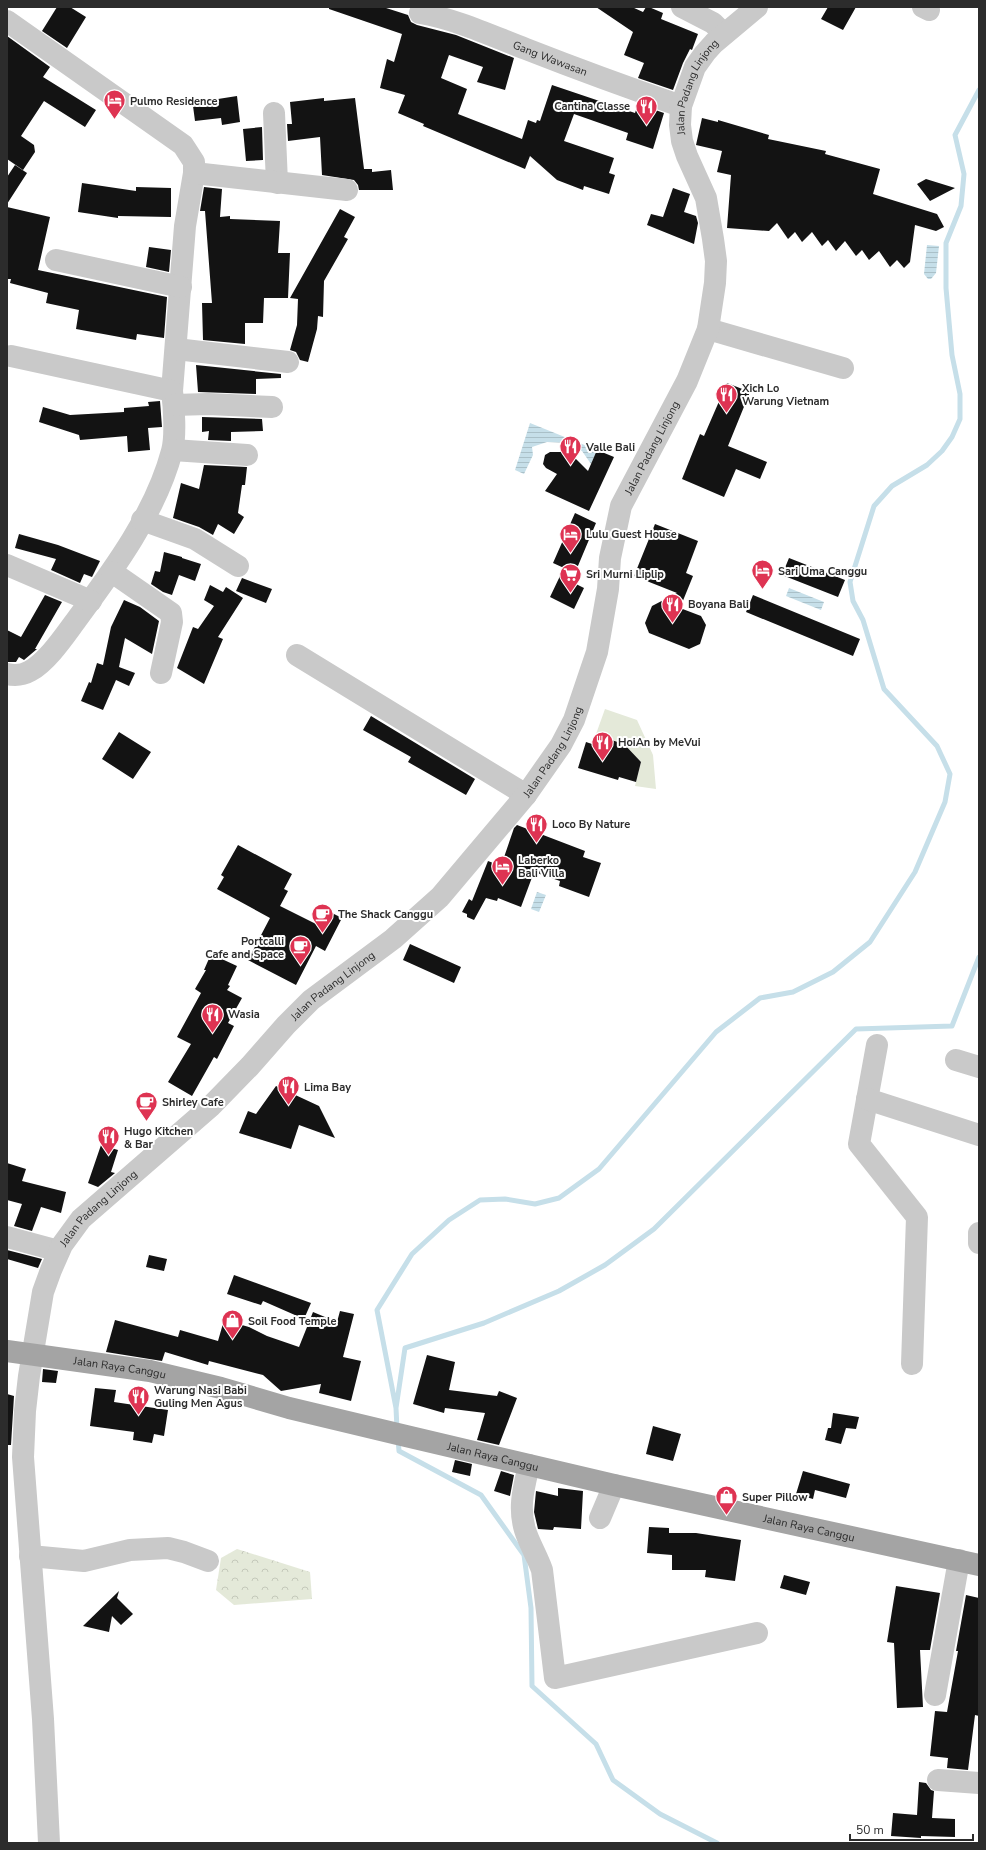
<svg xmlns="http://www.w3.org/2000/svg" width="986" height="1850" font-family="'Nunito Sans',sans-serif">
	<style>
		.forest { fill: url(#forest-crowns) }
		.garden { fill: #e4e9d9 }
		.water { fill: url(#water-rules) }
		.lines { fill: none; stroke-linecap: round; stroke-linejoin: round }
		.stream { stroke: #c6dfe9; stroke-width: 5 }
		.building { fill: #131313 }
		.minor { stroke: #c9c9c9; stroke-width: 22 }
		.major { stroke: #a4a4a4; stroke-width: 22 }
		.labels { text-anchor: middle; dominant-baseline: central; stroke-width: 4; stroke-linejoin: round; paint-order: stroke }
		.street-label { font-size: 11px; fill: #2c2c2c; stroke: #fff }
		.poi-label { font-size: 11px; font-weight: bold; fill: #2c2c2c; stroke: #fff; text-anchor: start }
	</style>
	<defs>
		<pattern id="forest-crowns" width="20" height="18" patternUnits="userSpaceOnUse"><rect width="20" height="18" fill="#e4e9d9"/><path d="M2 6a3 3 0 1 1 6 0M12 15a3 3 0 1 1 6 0" fill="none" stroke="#c4c8ba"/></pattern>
		<pattern id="water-rules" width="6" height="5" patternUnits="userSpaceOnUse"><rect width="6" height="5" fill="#c6dfe9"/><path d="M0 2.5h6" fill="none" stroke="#aac0c8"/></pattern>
	</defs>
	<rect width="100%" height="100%" fill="#fff"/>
	<path class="forest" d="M237,1549L310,1572L312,1599L234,1605L216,1590L221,1558Z"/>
	<path class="garden" d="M605,709L637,720L653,755L656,789L635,786L641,762L624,744L596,734Z"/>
	<path class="water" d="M927,245L939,246L936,273L931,279H928L924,274Z
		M530,423L597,450L591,464L582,451L569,447L570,443L547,442L532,447L533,455L524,474L515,470Z
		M789,588L824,602L821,610L786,596Z
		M537,892L546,895L539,912L531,909Z"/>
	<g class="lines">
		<path class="stream" d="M396,1408L377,1310L412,1254L449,1220L480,1200L505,1199L535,1204L559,1198L599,1169L716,1032L760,998L793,992L833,972L870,942L915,872L945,802L950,774L937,746L884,689L863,620L853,601L850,582L874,506L892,486L927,465L942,451L952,437L960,419V394L952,355L946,288V243L961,206L964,174L955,135L979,90
			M397,1429L396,1408L405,1348L484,1323L559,1291L605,1265L654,1229L856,1029L952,1026L979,957
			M398,1439L399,1451L481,1495L524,1555L531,1608L532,1686L596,1744L613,1780L660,1814L717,1843"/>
	</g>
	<path class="building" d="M57,7H70L86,17L67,48L42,31Z
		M329,7H383L408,15L411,22L417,25L456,35L514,58L505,90L477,82L483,67L449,55L441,78L467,89L458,114L522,139L528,120L536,123L537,120L540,121L552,85L635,113L638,104L664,113L653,149L626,140L628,133L574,114L564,141L614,158L609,173L615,175L609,194L584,186L583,190L557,180L530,156L525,169L423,126L424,124L398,113L405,95L380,88L387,59L394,62L402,34L329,9Z
		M596,7H632L643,12L646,7H649L663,13L661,19L698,34L692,50L690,49L683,63L673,90L638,78L644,63L624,55L633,32Z
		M828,7H856L843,30L821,19Z
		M7,36L50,67L43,77L96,110L85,127L44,101L21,136L34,145L35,152L23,170L7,159Z
		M237,96L240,122L222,125L221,118L195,121L193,106L219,102L218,99Z
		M324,98V101L355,98L364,169H372V172L391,170L393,190H359L358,185L354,180L322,175L320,137L288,141L287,124H292L290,102Z
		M702,118L718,122V120L769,135L768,139L826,151L825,154L880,169L873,194L937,214L944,227L936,231L915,225L910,262L904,268L897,260L890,267L879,251L869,260L862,250L856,256L845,241L836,251L828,240L822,246L812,232L802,242L795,232L788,239L777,223L769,231L727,228L731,175L717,172L722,151L696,145Z
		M262,127L263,160L246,161L243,129Z
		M15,165L27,173L7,204V177Z
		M926,179L955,188L930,201L917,184Z
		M82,183L136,191V187L171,188V217L118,216V218L78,212Z
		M204,187L222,189L220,217L230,216V219L280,221L278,253H290L288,298H264L263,323H245V344L203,340L202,303H212L205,211H200Z
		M673,188L690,194L684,212L696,216L698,223L694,244L647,225L651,214L663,217Z
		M7,207L50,217L38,270L167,297L164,338L137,334L136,340L76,329L79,310L46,303L48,293L10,283L11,279H7Z
		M340,209L355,217L344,237L348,239L324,281L323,317L318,316L317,329L308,362L300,360L296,352L290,350L297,325L298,299L290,298Z
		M149,247L171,250L169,272L146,267Z
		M196,365L281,374V378L256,379V394L198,392Z
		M727,383L750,392L728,446L767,462L760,479L736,469L724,497L682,479L700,434L704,436Z
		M160,401L162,427L148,428L150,450L128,452L127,436L80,440L79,435L39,422L43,407L70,415L124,412V408L149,406L148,402Z
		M202,417L262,419L263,431L231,432V441L208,440L209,431L202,432Z
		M597,450L614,457L589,511L545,491L557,474L546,468L543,464L545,455L550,452H565L572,455L588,471Z
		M204,465L247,467L245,485H242L238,513L244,517L234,534L218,524L213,535L199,527L173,518L181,483L199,489Z
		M575,513L596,523L575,573L553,563Z
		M655,524L698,541L686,573L693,576L680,608L701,616L706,625L700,644L689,649L649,633L645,623L652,606L677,593L634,576Z
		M19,534L58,545L100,561L92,577L84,574L80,583L51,570L56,559L15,548Z
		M164,552L182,557V558L201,564L195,581L179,575L172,595L163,592L151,584L155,571L160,572Z
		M789,558L845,580L838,597L782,575Z
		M560,576L584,588L574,609L550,597Z
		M242,578L272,589L266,603L236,591Z
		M210,585L223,592L226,587L243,598L218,637L223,639L204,684L177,668L193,627L198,629L214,606L204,600Z
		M45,595L62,602L35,649H37L24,660L19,657L16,662H7V630L21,637Z
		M753,595L860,639L853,656L746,612Z
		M124,600L140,607L159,621L152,654L125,638L119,667L135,673L129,686L116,680L103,710L81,701L89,682L91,683L97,663L103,665L111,627Z
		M371,716L475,779L466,795L408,762L411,757L363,730Z
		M119,732L151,752L133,779L102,759Z
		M599,736L624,744L641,762L636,782L619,777L618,780L578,768L586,742L595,745Z
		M517,825L585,851L583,857L601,863L589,897L559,886L560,881L534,872L521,907L498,898L497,901L486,898L474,920L467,917V914L462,912L469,899L472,901L488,861L501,866L514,828Z
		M238,845L292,874L284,889L288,891L280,906L318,925L326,910L342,918L325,951L316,946L296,985L248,960L270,918L217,889L224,877L221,875Z
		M410,944L461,967L454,983L403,960Z
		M211,954L237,966L228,985L230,986L227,990L242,998L228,1023L234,1026L217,1059L214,1057L192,1096L168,1082L191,1044L177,1037L201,993L195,989L206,970H204Z
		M276,1086L319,1106L335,1138L299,1125L291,1149L239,1133L248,1111L256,1114Z
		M101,1145L118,1150L111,1172L115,1173L98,1187L88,1183Z
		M7,1163L26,1169L22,1181L66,1192L61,1213L41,1207L32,1231L14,1226L22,1204L7,1200Z
		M7,1250L42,1259L38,1268L7,1259Z
		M149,1255L167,1259L164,1271L146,1267Z
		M234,1275L311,1303L304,1319L263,1301L261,1305L227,1294Z
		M340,1311L354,1314L343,1357L361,1361L351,1401L319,1393L321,1384L281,1391L263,1375L209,1361L208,1365L165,1352L162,1361L106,1352L115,1320L178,1337L180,1330L218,1341L224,1320L249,1327L267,1336L299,1347L313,1312L337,1322Z
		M427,1355L455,1362L449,1390L497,1396L499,1391L517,1398L499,1445L477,1440L485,1413L445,1408L444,1413L413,1404Z
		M43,1369L58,1371L56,1383L42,1382Z
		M95,1388L116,1390L114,1402L168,1410L164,1436L154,1434L152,1443L133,1440L134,1432L90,1426Z
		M7,1394L14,1396L11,1445H7Z
		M833,1413L859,1417L856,1429L846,1428L841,1444L825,1440L828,1428H831Z
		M653,1426L681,1434L673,1461L646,1454Z
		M455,1460L472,1464L470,1476L452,1472Z
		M501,1471L514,1475L510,1496L494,1491Z
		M803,1471L850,1484L846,1498L815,1490L813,1499L796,1494Z
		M558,1488L583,1491L581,1529L554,1527L553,1530L538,1529L534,1512L536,1491L558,1496Z
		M649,1527L669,1528V1533H696L741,1540L735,1581L705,1577L706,1570H672V1555L647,1553Z
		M784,1575L810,1582L806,1595L780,1588Z
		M896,1586L940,1593L930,1650H920L923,1707L897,1708L894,1643L887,1642Z
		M119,1591L117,1598L133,1614L121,1625L112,1616L109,1632L83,1626Z
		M966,1595L979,1598V1716L975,1715L968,1770L947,1768L948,1758L930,1756L935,1711L947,1712L958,1651H956Z
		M919,1782L926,1783L931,1790L934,1791L932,1818L955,1819V1837L921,1836V1838L891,1836L893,1813L917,1815Z"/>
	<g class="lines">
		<g class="minor">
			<path d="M682,7L713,23L724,34"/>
			<path d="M923,7L929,10"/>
			<path id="s1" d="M420,13C456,19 492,36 526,49C577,69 629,88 681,106"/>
			<path d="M7,21L183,145L194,162V173L185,226L172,391C174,406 176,437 172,451C156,512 114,569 77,619C65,635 48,661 30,671C23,675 15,676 7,674"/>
			<path d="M274,113L277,183"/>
			<path d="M194,173L347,190"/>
			<path d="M56,260L181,287"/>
			<path d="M708,329L843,368"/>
			<path d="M176,349L288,362"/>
			<path d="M11,356L172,391"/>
			<path d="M174,405L208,404L272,407"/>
			<path d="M173,450L247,455"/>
			<path d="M142,520L195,539L238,566"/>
			<path d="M7,565L91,601"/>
			<path d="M112,572L171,613L172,622L161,673"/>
			<path d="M297,655L526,795"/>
			<path d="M877,1045L859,1144L917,1217L912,1364"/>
			<path d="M956,1060L979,1067"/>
			<path d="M867,1099L979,1135"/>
			<path d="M979,1233V1243"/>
			<path d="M7,1237L59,1251"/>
			<path d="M529,1465C524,1487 518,1507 525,1530C529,1543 537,1556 542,1570L555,1678L757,1633"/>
			<path d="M600,1518L614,1485"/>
			<path d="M30,1556L84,1561L130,1550L168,1548L184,1552L208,1561"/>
			<path d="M935,1695L959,1560"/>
			<path d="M938,1780L979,1783"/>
			<path id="s2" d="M49,1843L43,1719L23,1457L25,1411L29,1376L43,1292L51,1270L62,1245L81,1219L210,1107L250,1066L286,1025L311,1000L393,939L440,897L526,795L561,745L574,720L597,652L608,589L610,558L621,506L687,381L708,329L715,283L716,261L713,239L706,198L687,156L682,141L680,125L681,106L695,67L705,53L714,43L757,7"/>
		</g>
		<path class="major" id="s3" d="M7,1351L150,1371L221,1388L289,1408L406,1436L614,1485L979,1565"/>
	</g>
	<defs>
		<symbol id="hotel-pin" viewBox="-11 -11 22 30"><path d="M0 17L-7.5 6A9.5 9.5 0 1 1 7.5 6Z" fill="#de3352" stroke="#fff"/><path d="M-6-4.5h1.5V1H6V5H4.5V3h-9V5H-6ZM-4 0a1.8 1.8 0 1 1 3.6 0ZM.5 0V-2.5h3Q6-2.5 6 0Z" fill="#fff"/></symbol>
		<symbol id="restaurant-pin" viewBox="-11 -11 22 30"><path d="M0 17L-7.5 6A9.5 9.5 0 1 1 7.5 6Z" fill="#de3352" stroke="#fff"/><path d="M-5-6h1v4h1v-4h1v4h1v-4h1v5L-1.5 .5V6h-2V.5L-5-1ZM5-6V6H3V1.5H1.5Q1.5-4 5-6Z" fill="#fff"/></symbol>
		<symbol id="supermarket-pin" viewBox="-11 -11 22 30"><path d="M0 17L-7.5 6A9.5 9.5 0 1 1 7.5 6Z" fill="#de3352" stroke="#fff"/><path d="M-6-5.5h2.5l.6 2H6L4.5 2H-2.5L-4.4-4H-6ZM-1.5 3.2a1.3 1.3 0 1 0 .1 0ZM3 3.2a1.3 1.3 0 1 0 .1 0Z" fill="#fff"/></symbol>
		<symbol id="cafe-pin" viewBox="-11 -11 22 30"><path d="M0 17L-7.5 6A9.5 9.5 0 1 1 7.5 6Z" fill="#de3352" stroke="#fff"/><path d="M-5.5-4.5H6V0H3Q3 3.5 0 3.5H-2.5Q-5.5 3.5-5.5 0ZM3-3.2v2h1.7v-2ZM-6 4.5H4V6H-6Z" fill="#fff"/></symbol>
		<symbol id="shop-pin" viewBox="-11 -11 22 30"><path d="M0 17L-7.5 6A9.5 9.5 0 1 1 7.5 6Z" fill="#de3352" stroke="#fff"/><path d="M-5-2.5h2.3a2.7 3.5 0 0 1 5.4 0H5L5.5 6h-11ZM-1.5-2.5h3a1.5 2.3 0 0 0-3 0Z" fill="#fff"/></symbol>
	</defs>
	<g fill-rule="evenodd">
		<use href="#hotel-pin" x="102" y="88" width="25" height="34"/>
		<use href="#restaurant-pin" x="634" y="94" width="25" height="34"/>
		<use href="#restaurant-pin" x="714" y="382" width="25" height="34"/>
		<use href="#restaurant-pin" x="558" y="434" width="25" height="34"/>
		<use href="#hotel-pin" x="558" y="522" width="25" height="34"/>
		<use href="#hotel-pin" x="750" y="558" width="25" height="34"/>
		<use href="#supermarket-pin" x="558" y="562" width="25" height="34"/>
		<use href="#restaurant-pin" x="660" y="592" width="25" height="34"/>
		<use href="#restaurant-pin" x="590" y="730" width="25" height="34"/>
		<use href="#restaurant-pin" x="524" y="812" width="25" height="34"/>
		<use href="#hotel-pin" x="490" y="854" width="25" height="34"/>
		<use href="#cafe-pin" x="310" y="902" width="25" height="34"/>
		<use href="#cafe-pin" x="288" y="934" width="25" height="34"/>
		<use href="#restaurant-pin" x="200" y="1002" width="25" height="34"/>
		<use href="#restaurant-pin" x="276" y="1074" width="25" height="34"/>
		<use href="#cafe-pin" x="134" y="1090" width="25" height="34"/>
		<use href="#restaurant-pin" x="96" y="1124" width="25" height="34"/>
		<use href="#shop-pin" x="220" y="1308" width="25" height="34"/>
		<use href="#restaurant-pin" x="126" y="1384" width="25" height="34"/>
		<use href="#shop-pin" x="714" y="1484" width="25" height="34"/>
	</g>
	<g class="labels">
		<g class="street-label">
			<text stroke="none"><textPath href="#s1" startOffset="138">Gang Wawasan</textPath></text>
			<text stroke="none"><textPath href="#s2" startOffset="2012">Jalan Padang Linjong</textPath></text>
			<text stroke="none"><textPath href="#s2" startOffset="1628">Jalan Padang Linjong</textPath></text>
			<text stroke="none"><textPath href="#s2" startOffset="1304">Jalan Padang Linjong</textPath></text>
			<text stroke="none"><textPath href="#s2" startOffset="980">Jalan Padang Linjong</textPath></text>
			<text stroke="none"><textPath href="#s2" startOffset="656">Jalan Padang Linjong</textPath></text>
			<text stroke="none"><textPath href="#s3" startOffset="114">Jalan Raya Canggu</textPath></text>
			<text stroke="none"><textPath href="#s3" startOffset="498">Jalan Raya Canggu</textPath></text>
			<text stroke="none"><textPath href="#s3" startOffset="822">Jalan Raya Canggu</textPath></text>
		</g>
		<g class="poi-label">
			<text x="130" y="101">Pulmo Residence</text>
			<text x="630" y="106" text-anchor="end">Cantina Classe</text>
			<text x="742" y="388">Xich Lo<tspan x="742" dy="13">Warung Vietnam</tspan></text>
			<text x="586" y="447">Valle Bali</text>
			<text x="586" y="534">Lulu Guest House</text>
			<text x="778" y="571">Sari Uma Canggu</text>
			<text x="586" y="574">Sri Murni Liplip</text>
			<text x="688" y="604">Boyana Bali</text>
			<text x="618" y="742">HoiAn by MeVui</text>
			<text x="552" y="824">Loco By Nature</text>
			<text x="518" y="860">Laberko<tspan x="518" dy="13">Bali Villa</tspan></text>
			<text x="338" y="914">The Shack Canggu</text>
			<text x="284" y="941" text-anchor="end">Portcalli<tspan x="284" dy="13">Cafe and Space</tspan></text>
			<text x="228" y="1014">Wasia</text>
			<text x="304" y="1087">Lima Bay</text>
			<text x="162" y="1102">Shirley Cafe</text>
			<text x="124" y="1131">Hugo Kitchen<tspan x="124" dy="13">&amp; Bar</tspan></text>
			<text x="248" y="1321">Soil Food Temple</text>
			<text x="154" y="1390">Warung Nasi Babi<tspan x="154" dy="13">Guling Men Agus</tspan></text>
			<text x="742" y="1497">Super Pillow</text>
		</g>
	</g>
	<rect width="986" height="1850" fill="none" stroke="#2c2c2c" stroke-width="16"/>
	<path d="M850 1834v6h123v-6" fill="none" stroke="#2c2c2c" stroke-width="2"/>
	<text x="856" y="1834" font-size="12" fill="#2c2c2c" stroke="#ffffff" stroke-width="3" paint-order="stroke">50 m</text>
</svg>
